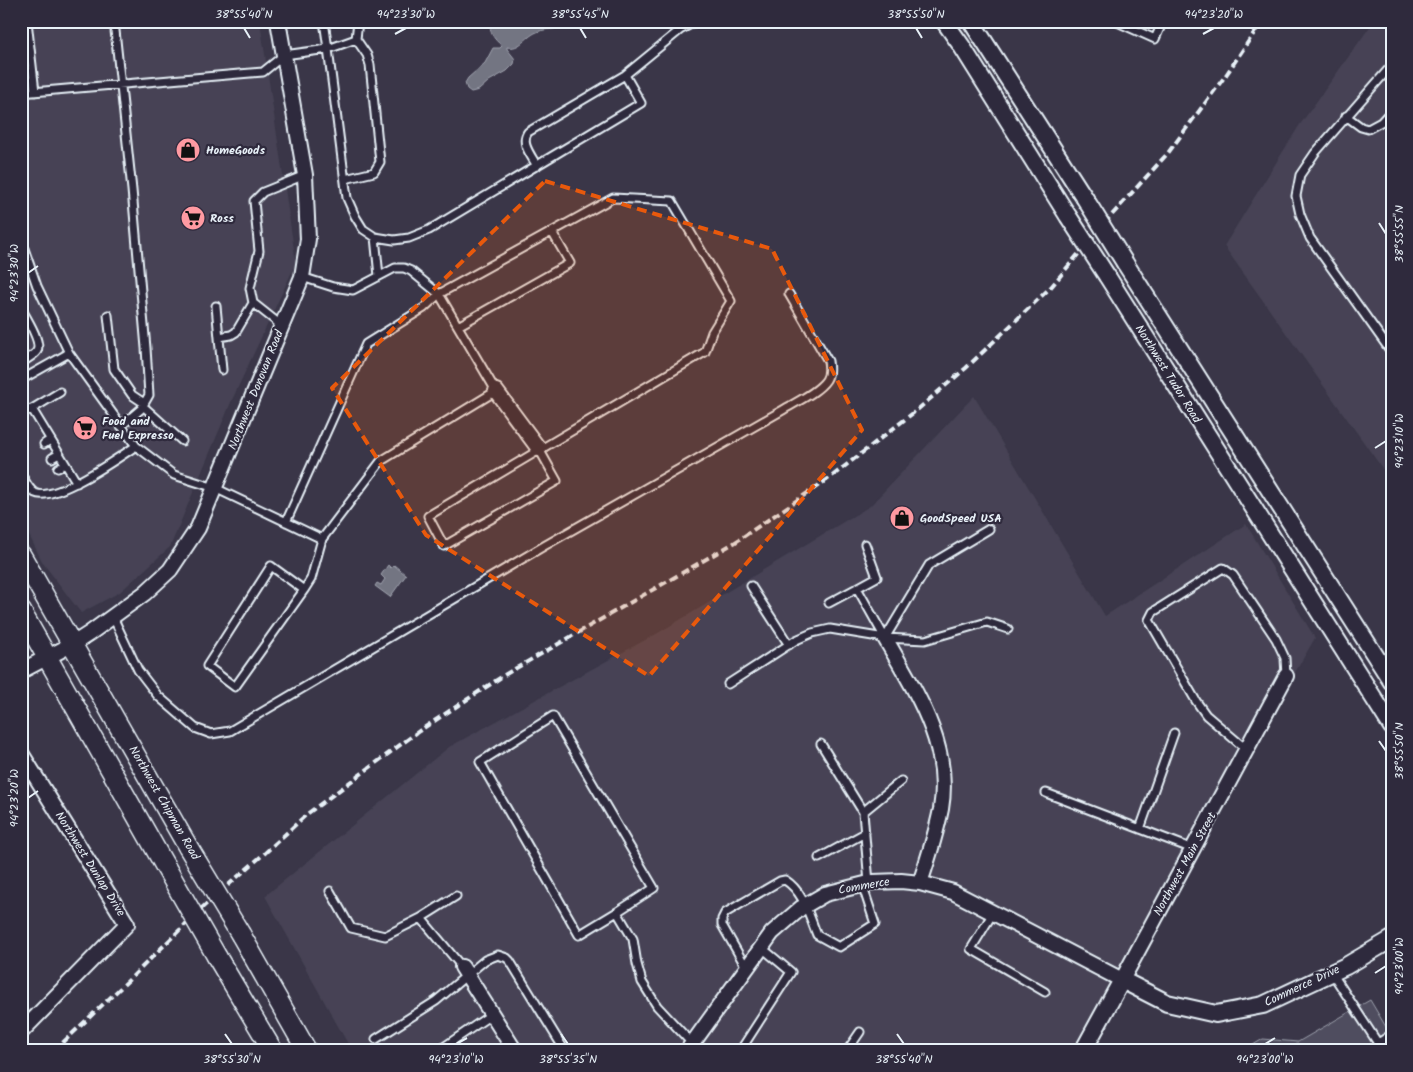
<svg xmlns="http://www.w3.org/2000/svg" width="1413" height="1072" font-family="Kalam,sans-serif">
	<style>
		.built { fill: #464354 }
		.green { fill: #504e5f; stroke: #9ca0ac }
		.water { fill: #737482; stroke: #a2a6b1 }
		.lines { fill: none; stroke-linecap: round; stroke-linejoin: round }
		.service-casing { stroke: #e8f1f8; stroke-width: 11 }
		.minor-casing { stroke: #e8f1f8; stroke-width: 18 }
		.tertiary-casing { stroke: #e8f1f8; stroke-width: 20 }
		.secondary-casing { stroke: #e8f1f8; stroke-width: 22 }
		.service { stroke: #2f2a3d; stroke-width: 7 }
		.minor { stroke: #2f2a3d; stroke-width: 14 }
		.tertiary { stroke: #2f2a3d; stroke-width: 16 }
		.secondary { stroke: #2f2a3d; stroke-width: 19 }
		.rail { stroke: #e8f1f8; stroke-width: 4; stroke-dasharray: 8 4; stroke-linecap: butt }
		.tertiary-bridge-casing { stroke: #e8f1f8; stroke-width: 20; stroke-linecap: butt }
		.secondary-bridge-casing { stroke: #e8f1f8; stroke-width: 22; stroke-linecap: butt }
		.tertiary-bridge { stroke: #2f2a3d; stroke-width: 16 }
		.secondary-bridge { stroke: #2f2a3d; stroke-width: 19 }
		.marked { fill: #e8590c; fill-opacity: 0.2; stroke: #e8590c; stroke-width: 4; stroke-dasharray: 10 6; stroke-linejoin: round }
		.ticks { fill: none; stroke: #e8f1f8; stroke-width: 2 }
		.labels { text-anchor: middle; dominant-baseline: central; stroke-width: 4.5; stroke-linejoin: round; paint-order: stroke }
		.poi-label { font-size: 12px; font-weight: bold; fill: #e8f1f8; stroke: #2f2a3d; text-anchor: start }
		.street-label { font-size: 12px; fill: #e8f1f8; stroke: #2f2a3d }
		.neatline { fill: none; stroke: #e8f1f8; stroke-width: 2 }
		.ticks-label { font-size: 12px; text-anchor: middle; fill: #e8f1f8 }
	</style>
	<rect width="100%" height="100%" fill="#3a3648"/>
	<filter id="ink" filterUnits="userSpaceOnUse"><feTurbulence type="fractalNoise" baseFrequency=".02" numOctaves="2"/><feDisplacementMap in="SourceGraphic" scale="10" xChannelSelector="R" yChannelSelector="G"/><feConvolveMatrix kernelMatrix="1 2 1 2 8 2 1 2 1" color-interpolation-filters="sRGB"/></filter>
	<g filter="url(#ink)">
		<path class="built" d="M21,21H260L296,263L232,400L170,547L120,592L81,613L43,563L21,519Z
			M1374,21H1392V482L1224,246L1299,126Z
			M974,396L1105,616L1246,524L1315,638L1184,865L1083,1051H352L265,896L449,747L658,633L870,506Z"/>
		<path class="green" d="M1370,1000L1392,1037V1051H1243L1263,1039L1298,1042Z"/>
		<path class="water" d="M491,21H570C560,32 549,27 537,32C525,37 520,50 507,47V49L515,59L514,64L507,71L489,81L479,90L471,92L467,89L465,83L468,78L485,63L493,48H500L502,46C494,39 488,32 491,21Z
			M388,565L391,568L394,565L406,575L390,597L375,586L377,583L381,585L385,579L381,575Z"/>
		<g class="lines">
			<defs>
				<path id="service" d="M27,21L35,92
					M114,21L132,190L146,348L149,395L141,409L121,426
					M324,21L328,49L356,39L358,21
					M1115,21L1155,39L1163,21
					M1392,65L1315,153L1300,175L1296,196L1300,214L1310,238L1392,353
					M21,93L263,72L284,55L328,49L347,198L355,216L363,229L375,237L394,240L409,238L429,230L641,103L625,75L680,30L697,21
					M1346,116L1361,127L1368,129L1381,122L1392,110
					M537,166C531,155 520,143 528,132L625,75
					M345,179L374,172L380,162L370,65L367,55L356,39
					M375,237L379,276
					M21,240L37,286L69,353L136,446L174,475L215,488L322,539L381,461L496,391L439,294L411,271L404,268H395L353,290L333,287L302,277
					M216,306L222,370
					M21,308C26,317 42,342 37,351C34,356 26,359 21,363
					M108,315L114,369L132,395L144,403
					M282,326L253,303L250,288L259,251L254,201L263,192L305,175
					M458,326L570,263L552,232
					M219,337L231,335L236,332L253,303
					M21,380L69,353
					M60,392L32,409L77,483
					M143,406L182,441
					M21,412L32,409
					M44,444L50,440
					M52,458L59,454
					M58,468L65,464
					M21,474C25,480 28,489 35,493C54,503 118,458 136,446
					M286,522L366,344L424,308L439,294L613,198L672,201L731,301L712,332L705,352L428,516L444,546L557,481L539,449
					M751,586L789,645
					M857,588L877,577L865,544
					M304,590L271,566L207,666L235,687L304,590L311,579L322,539
					M829,603L857,588L885,638
					M113,617L138,670L158,696L195,728L211,734L230,731L544,546L783,410C796,402 818,392 826,380C830,374 829,367 828,361L789,294
					M885,638L929,565L989,529
					M728,684L796,640L812,633L830,629L885,638L925,640L987,622L1008,629
					M821,744L863,812L869,883
					M1247,750L1206,715L1196,701L1149,620L1153,612L1223,568L1233,575L1276,639L1285,658L1286,676
					M1046,793L1193,849
					M863,812L901,781
					M1140,829L1174,733
					M819,858L865,833
					M330,891L351,928L385,936L421,918L456,896
					M617,912L579,935L480,762L553,716L654,888L617,912L633,939L637,964L642,982L657,1006L699,1051
					M993,913L971,949L1045,992
					M421,918L462,967
					M746,967L722,925V919L725,913L780,881L785,880C804,892 809,916 817,935L839,947L875,924L862,884
					M1332,973L1383,1051
					M376,1039L436,1001L485,960L498,955L507,958L510,961L565,1051
					M1377,1044L1392,1034
					M438,1051L492,1014
					M740,1051L791,972L761,947
					M847,1051L860,1032"/>
				<path id="minor" d="M496,391L539,449
					M885,638C915,691 952,745 941,809C936,834 928,859 920,883
					M21,671L73,644L90,633L145,593L170,570L198,528L302,277L308,239L305,175L278,21
					M21,753L127,924L21,1032
					M462,967L515,1051
					M687,1051L772,933L801,908L825,894L873,882L901,881L920,883L953,892L1122,980L1286,676"/>
				<path id="tertiary" d="M944,21L961,45L1068,216
					M971,21L1084,197
					M1125,263L1392,682
					M1107,276L1392,727
					M1083,1051L1122,980L1167,1003L1216,1014L1263,1005L1346,966L1392,939"/>
				<path id="secondary" d="M21,555L188,847
					M21,611L165,866
					M241,935L307,1051
					M217,957L273,1051"/>
			</defs>
			<use href="#service" class="service-casing"/>
			<use href="#minor" class="minor-casing"/>
			<use href="#tertiary" class="tertiary-casing"/>
			<use href="#secondary" class="secondary-casing"/>
			<use href="#service" class="service"/>
			<use href="#minor" class="minor"/>
			<use href="#tertiary" class="tertiary"/>
			<use href="#secondary" class="secondary"/>
			<path class="rail" d="M54,1051L135,974L203,907L265,853L307,814L419,731L506,674L734,543L831,477L917,410L966,368L1051,287L1100,228L1168,153L1226,75L1262,21"/>
			<defs>
				<path id="tertiary-bridge" d="M1084,197L1125,263
					M1068,216L1107,276"/>
				<path id="secondary-bridge" d="M188,847L241,935
					M165,866L217,957"/>
			</defs>
			<use href="#tertiary-bridge" class="tertiary-bridge-casing"/>
			<use href="#secondary-bridge" class="secondary-bridge-casing"/>
			<use href="#tertiary-bridge" class="tertiary-bridge"/>
			<use href="#secondary-bridge" class="secondary-bridge"/>
		</g>
	</g>
	<path class="marked" d="M545,181L772,249L862,430L649,676L426,535L332,388Z"/>
	<path class="ticks" d="M244,28L250,38M580,28L586,38M916,28L922,38M395,34L406,28M1203,34L1214,28M1379,223L1386,234M28,273L38,266M1375,448L1386,441M1379,741L1386,751M28,798L38,791M1375,973L1386,966M225,1034L232,1044M561,1034L568,1044M897,1034L904,1044M456,1044L467,1038M1265,1044L1275,1038"/>
	<defs>
		<symbol id="shop-disc" viewBox="-11 -11 22 22"><circle r="9.5" fill="#ff9aa2" stroke="#2f2a3d"/><path d="M-5-2.5h2.3a2.7 3.5 0 0 1 5.4 0H5L5.5 6h-11ZM-1.5-2.5h3a1.5 2.3 0 0 0-3 0Z" fill="#111"/></symbol>
		<symbol id="supermarket-disc" viewBox="-11 -11 22 22"><circle r="9.5" fill="#ff9aa2" stroke="#2f2a3d"/><path d="M-6-5.5h2.5l.6 2H6L4.5 2H-2.5L-4.4-4H-6ZM-1.5 3.2a1.3 1.3 0 1 0 .1 0ZM3 3.2a1.3 1.3 0 1 0 .1 0Z" fill="#111"/></symbol>
	</defs>
	<g fill-rule="evenodd">
		<use href="#shop-disc" x="174" y="136" width="28" height="28"/>
		<use href="#supermarket-disc" x="179" y="204" width="28" height="28"/>
		<use href="#supermarket-disc" x="71" y="414" width="28" height="28"/>
		<use href="#shop-disc" x="888" y="504" width="28" height="28"/>
	</g>
	<g class="labels">
		<g class="poi-label">
			<text x="206" y="150">HomeGoods</text>
			<text x="210" y="218">Ross</text>
			<text x="102" y="421">Food and<tspan x="102" dy="14">Fuel Expresso</tspan></text>
			<text x="920" y="518">GoodSpeed USA</text>
		</g>
		<g class="street-label">
			<text transform="translate(1168 374) rotate(58)">Northwest Tudor Road</text>
			<text transform="translate(256 390) rotate(-68)">Northwest Donovan Road</text>
			<text transform="translate(164 803) rotate(60)">Northwest Chipman Road</text>
			<text transform="translate(90 864) rotate(58)">Northwest Dunlap Drive</text>
			<text transform="translate(1185 864) rotate(-61)">Northwest Main Street</text>
			<text transform="translate(864 886) rotate(-10)">Commerce</text>
			<text transform="translate(1302 986) rotate(-25)">Commerce Drive</text>
		</g>
	</g>
	<rect width="1413" height="1072" fill="none" stroke="#2f2a3d" stroke-width="55"/>
	<rect x="28" y="28" width="1358" height="1016" class="neatline"/>
	<g class="ticks-label">
		<text x="244" y="18">38°55'40"N</text>
		<text x="406" y="18">94°23'30"W</text>
		<text x="580" y="18">38°55'45"N</text>
		<text x="916" y="18">38°55'50"N</text>
		<text x="1214" y="18">94°23'20"W</text>
		<text transform="translate(1399 234) rotate(-90)" y="4">38°55'55"N</text>
		<text transform="translate(14 273) rotate(-90)" y="4">94°23'30"W</text>
		<text transform="translate(1399 441) rotate(-90)" y="4">94°23'10"W</text>
		<text transform="translate(1399 751) rotate(-90)" y="4">38°55'50"N</text>
		<text transform="translate(14 798) rotate(-90)" y="4">94°23'20"W</text>
		<text transform="translate(1399 966) rotate(-90)" y="4">94°23'00"W</text>
		<text x="232" y="1063">38°55'30"N</text>
		<text x="456" y="1063">94°23'10"W</text>
		<text x="568" y="1063">38°55'35"N</text>
		<text x="904" y="1063">38°55'40"N</text>
		<text x="1265" y="1063">94°23'00"W</text>
	</g>
</svg>
